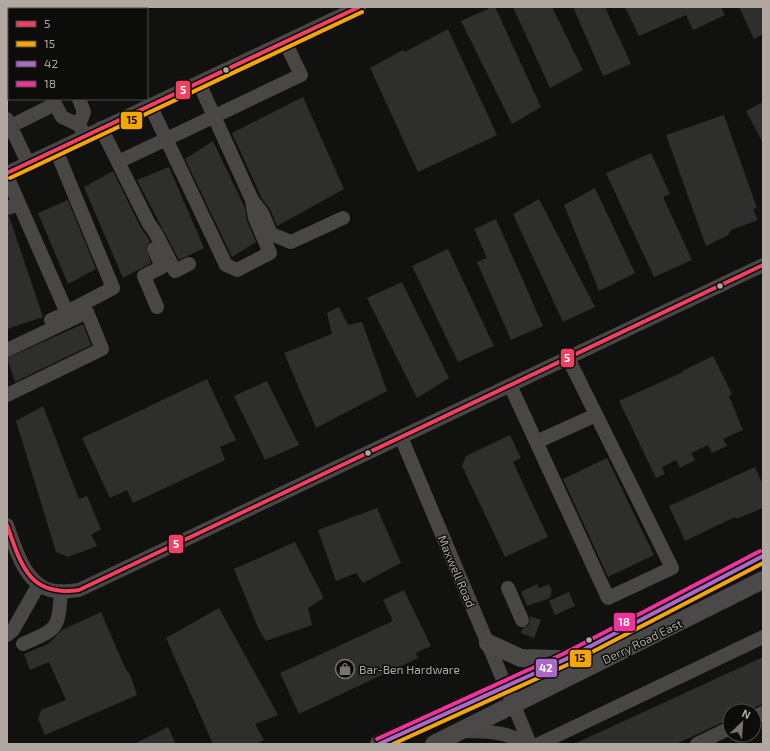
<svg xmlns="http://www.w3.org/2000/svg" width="770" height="751" font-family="'Exo 2',sans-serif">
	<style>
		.building { fill: #2e2e2c }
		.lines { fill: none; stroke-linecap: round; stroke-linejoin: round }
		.minor { stroke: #494745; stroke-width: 14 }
		.major { stroke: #4b4947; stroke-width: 18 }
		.bus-1-casing { stroke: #0c0c0b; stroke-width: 7 }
		.bus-2-casing { stroke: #0c0c0b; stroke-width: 7 }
		.bus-3-casing { stroke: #0c0c0b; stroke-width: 7 }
		.bus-4-casing { stroke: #0c0c0b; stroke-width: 7 }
		.bus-1 { stroke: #f24062; stroke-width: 4 }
		.bus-2 { stroke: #f7a600; stroke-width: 4 }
		.bus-3 { stroke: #ac68c9; stroke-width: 4 }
		.bus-4 { stroke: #ef339a; stroke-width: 4 }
		.bus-dot { fill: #b1a9a1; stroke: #0c0c0b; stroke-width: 1.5 }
		.labels { text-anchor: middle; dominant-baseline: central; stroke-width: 3; stroke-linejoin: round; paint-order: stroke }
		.street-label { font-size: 12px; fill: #b1a9a1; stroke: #0c0c0b }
		.poi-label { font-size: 12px; fill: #b1a9a1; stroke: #0c0c0b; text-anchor: start }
		.line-badge { stroke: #0c0c0b; stroke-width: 1.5 }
		.badge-label { font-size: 11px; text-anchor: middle; font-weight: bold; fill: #fff }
		.pale-badge-label { font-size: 11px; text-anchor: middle; font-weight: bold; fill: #111 }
	</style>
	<rect width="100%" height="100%" fill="#111110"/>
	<path class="building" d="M492,7H495L541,107L512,124L461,21Z
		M513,7H552L583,70L550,88Z
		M573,7H605L631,64L603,76Z
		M625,7H721L725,15L693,30L686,15L639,36Z
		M739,7H763V34L754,39Z
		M448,29L497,135L418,172L370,68L403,50L405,52Z
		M303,97L344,189L277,226L270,209L262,199L232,133Z
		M763,102V143L746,111Z
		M724,115L757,208L753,209L758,220L731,230L728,235L706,246L666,135Z
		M213,141L245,208L247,221L256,242L232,257L185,159Z
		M651,153L670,194L663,197L692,260L654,277L606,173Z
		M169,167L204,248L179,260L137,180Z
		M113,171L141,228L150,241L146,248L151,263L123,278L84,187Z
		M595,188L635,273L599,291L564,205Z
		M539,199L595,307L563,322L513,214Z
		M68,200L96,269L68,284L38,213Z
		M7,216H9L43,317L7,329Z
		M496,219L543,326L511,340L477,262L487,258L474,229Z
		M448,249L494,346L458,362L412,266Z
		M402,282L449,378L417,398L367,298Z
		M339,307L348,325L362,322L387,391L316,428L284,353L332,334L327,313Z
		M83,324L91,345L15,382L7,358Z
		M713,356L732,394L729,396L743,430L723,439L727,446L712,453L708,445L691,453L695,460L680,468L676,460L662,467L665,474L656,478L619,401L683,372L682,371Z
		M207,379L236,440L220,447L225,460L133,503L127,490L110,498L82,438Z
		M267,381L299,445L265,460L234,396Z
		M43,406L79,499L87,496L101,529L91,535L97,546L68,557L56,552L16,421Z
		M510,435L521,458L513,462L548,537L505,557L462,466L466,456Z
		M607,458L654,555L608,577L563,479Z
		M755,467L763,485V508L736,519L735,517L685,541L669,506Z
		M377,508L401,563L363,583L356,573L336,581L318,530Z
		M295,542L324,598L308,608L312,625L266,641L259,630L234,569Z
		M537,584L539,588L549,584L552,591L550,598L527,606L521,592Z
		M404,590L431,646L416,653L418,658L299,714L280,673L393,621L383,600Z
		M569,592L575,606L555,615L549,601Z
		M219,608L278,715L255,724L264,740L256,744H213L166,638Z
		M101,612L126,670L130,674L137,695L45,735L38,719L41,710L66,700L49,662L30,670L24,654L48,644L62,630Z
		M530,616L541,620L534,638L521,633L523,628L529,625Z
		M763,657V704L758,706L747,711H730V719L676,744H574Z
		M168,727L176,744H134Z"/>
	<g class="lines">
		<path class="minor" d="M7,69L9,73
			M199,83L252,200L262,213L271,234L291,242L343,218
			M79,99L84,112L79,125L83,132
			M150,105L226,265L237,270L270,253L255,218L252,200
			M7,119L28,163
			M19,122L55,104L62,117L79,125
			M101,128L149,224L155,232L175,271L189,264
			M56,150L113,288L69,311
			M118,162L301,75L285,42
			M7,173L359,7
			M7,176L67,313L51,320
			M7,208L19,204
			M154,249L162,267L144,276L157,307
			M7,350L87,312L102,349L7,395
			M510,385L608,598L672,568L568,358
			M401,437L530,744
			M536,442L596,415
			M7,525C15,547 25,587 55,591C63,592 72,591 79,590L763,265
			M508,588L522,620
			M7,635L13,630L39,584
			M23,644C59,628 58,630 61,591
			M754,717L763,713
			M461,731C483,731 507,731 526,744
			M539,744L763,637
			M697,744L730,728"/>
		<path class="major" d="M488,643L521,658L559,659
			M379,744L566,659L763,556
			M434,744L763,580"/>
		<defs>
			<path id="bus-1" d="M7,173L359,7
				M7,525C21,565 29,597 79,590L763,265"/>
			<path id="bus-2" d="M10,178L362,12
				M393,744L569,664L763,563"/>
			<path id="bus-3" d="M379,744L566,659L763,556"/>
			<path id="bus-4" d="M377,739L563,654L760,551"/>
		</defs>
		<use href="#bus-1" class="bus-1-casing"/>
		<use href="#bus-2" class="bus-2-casing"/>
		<use href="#bus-3" class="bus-3-casing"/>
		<use href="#bus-4" class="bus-4-casing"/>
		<use href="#bus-1" class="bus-1"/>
		<use href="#bus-2" class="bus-2"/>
		<use href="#bus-3" class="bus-3"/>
		<use href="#bus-4" class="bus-4"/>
	</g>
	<defs>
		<symbol id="shop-ring" viewBox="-11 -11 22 22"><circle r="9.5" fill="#0c0c0b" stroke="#79746e" stroke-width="1.5"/><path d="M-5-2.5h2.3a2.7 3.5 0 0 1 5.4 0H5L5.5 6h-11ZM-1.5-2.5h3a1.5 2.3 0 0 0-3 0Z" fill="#79746e"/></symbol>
	</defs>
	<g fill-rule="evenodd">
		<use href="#shop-ring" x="334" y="658" width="22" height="22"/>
	</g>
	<g class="bus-dot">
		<circle cx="226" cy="70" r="3.5"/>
		<circle cx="720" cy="286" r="3.5"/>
		<circle cx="368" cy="453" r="3.5"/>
		<circle cx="589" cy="640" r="3.5"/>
	</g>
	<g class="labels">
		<g class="street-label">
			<text transform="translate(457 571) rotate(67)">Maxwell Road</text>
			<text transform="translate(642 641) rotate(-26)">Derry Road East</text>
		</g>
		<g class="poi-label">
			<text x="359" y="669">Bar-Ben Hardware</text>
		</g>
	</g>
	<g class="line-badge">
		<rect x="175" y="80" width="16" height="20" rx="4" fill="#f24062"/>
		<rect x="120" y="111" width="23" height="19" rx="4" fill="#f7a600"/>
		<rect x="560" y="348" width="15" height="20" rx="4" fill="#f24062"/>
		<rect x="168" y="534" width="16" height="20" rx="4" fill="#f24062"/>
		<rect x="613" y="612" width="23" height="20" rx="4" fill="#ef339a"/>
		<rect x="569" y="649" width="23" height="19" rx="4" fill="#f7a600"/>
		<rect x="535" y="658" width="23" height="20" rx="4" fill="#ac68c9"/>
	</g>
	<g class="badge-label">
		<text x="183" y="94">5</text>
		<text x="567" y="362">5</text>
		<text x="176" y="548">5</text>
		<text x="624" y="626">18</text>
		<text x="546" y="672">42</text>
	</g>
	<g class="pale-badge-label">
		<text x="132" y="124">15</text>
		<text x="580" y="662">15</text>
	</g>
	<rect width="770" height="751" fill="none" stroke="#b1a9a1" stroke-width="16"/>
	<rect x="8" y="8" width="140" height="92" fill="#0c0c0b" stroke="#4e4b47"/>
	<rect x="16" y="21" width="20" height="6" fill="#f24062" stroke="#4e4b47"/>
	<text x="44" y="28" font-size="12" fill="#b1a9a1">5</text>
	<rect x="16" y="41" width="20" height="6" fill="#f7a600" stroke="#4e4b47"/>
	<text x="44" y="48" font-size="12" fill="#b1a9a1">15</text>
	<rect x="16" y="61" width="20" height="6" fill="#ac68c9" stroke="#4e4b47"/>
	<text x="44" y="68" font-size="12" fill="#b1a9a1">42</text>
	<rect x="16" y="81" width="20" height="6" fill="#ef339a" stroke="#4e4b47"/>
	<text x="44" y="88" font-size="12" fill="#b1a9a1">18</text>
	<g transform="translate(742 723) rotate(25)"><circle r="19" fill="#0c0c0b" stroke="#4e4b47"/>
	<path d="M0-3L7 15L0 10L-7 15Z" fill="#79746e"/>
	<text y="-6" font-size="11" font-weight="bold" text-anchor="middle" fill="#b1a9a1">N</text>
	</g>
</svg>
